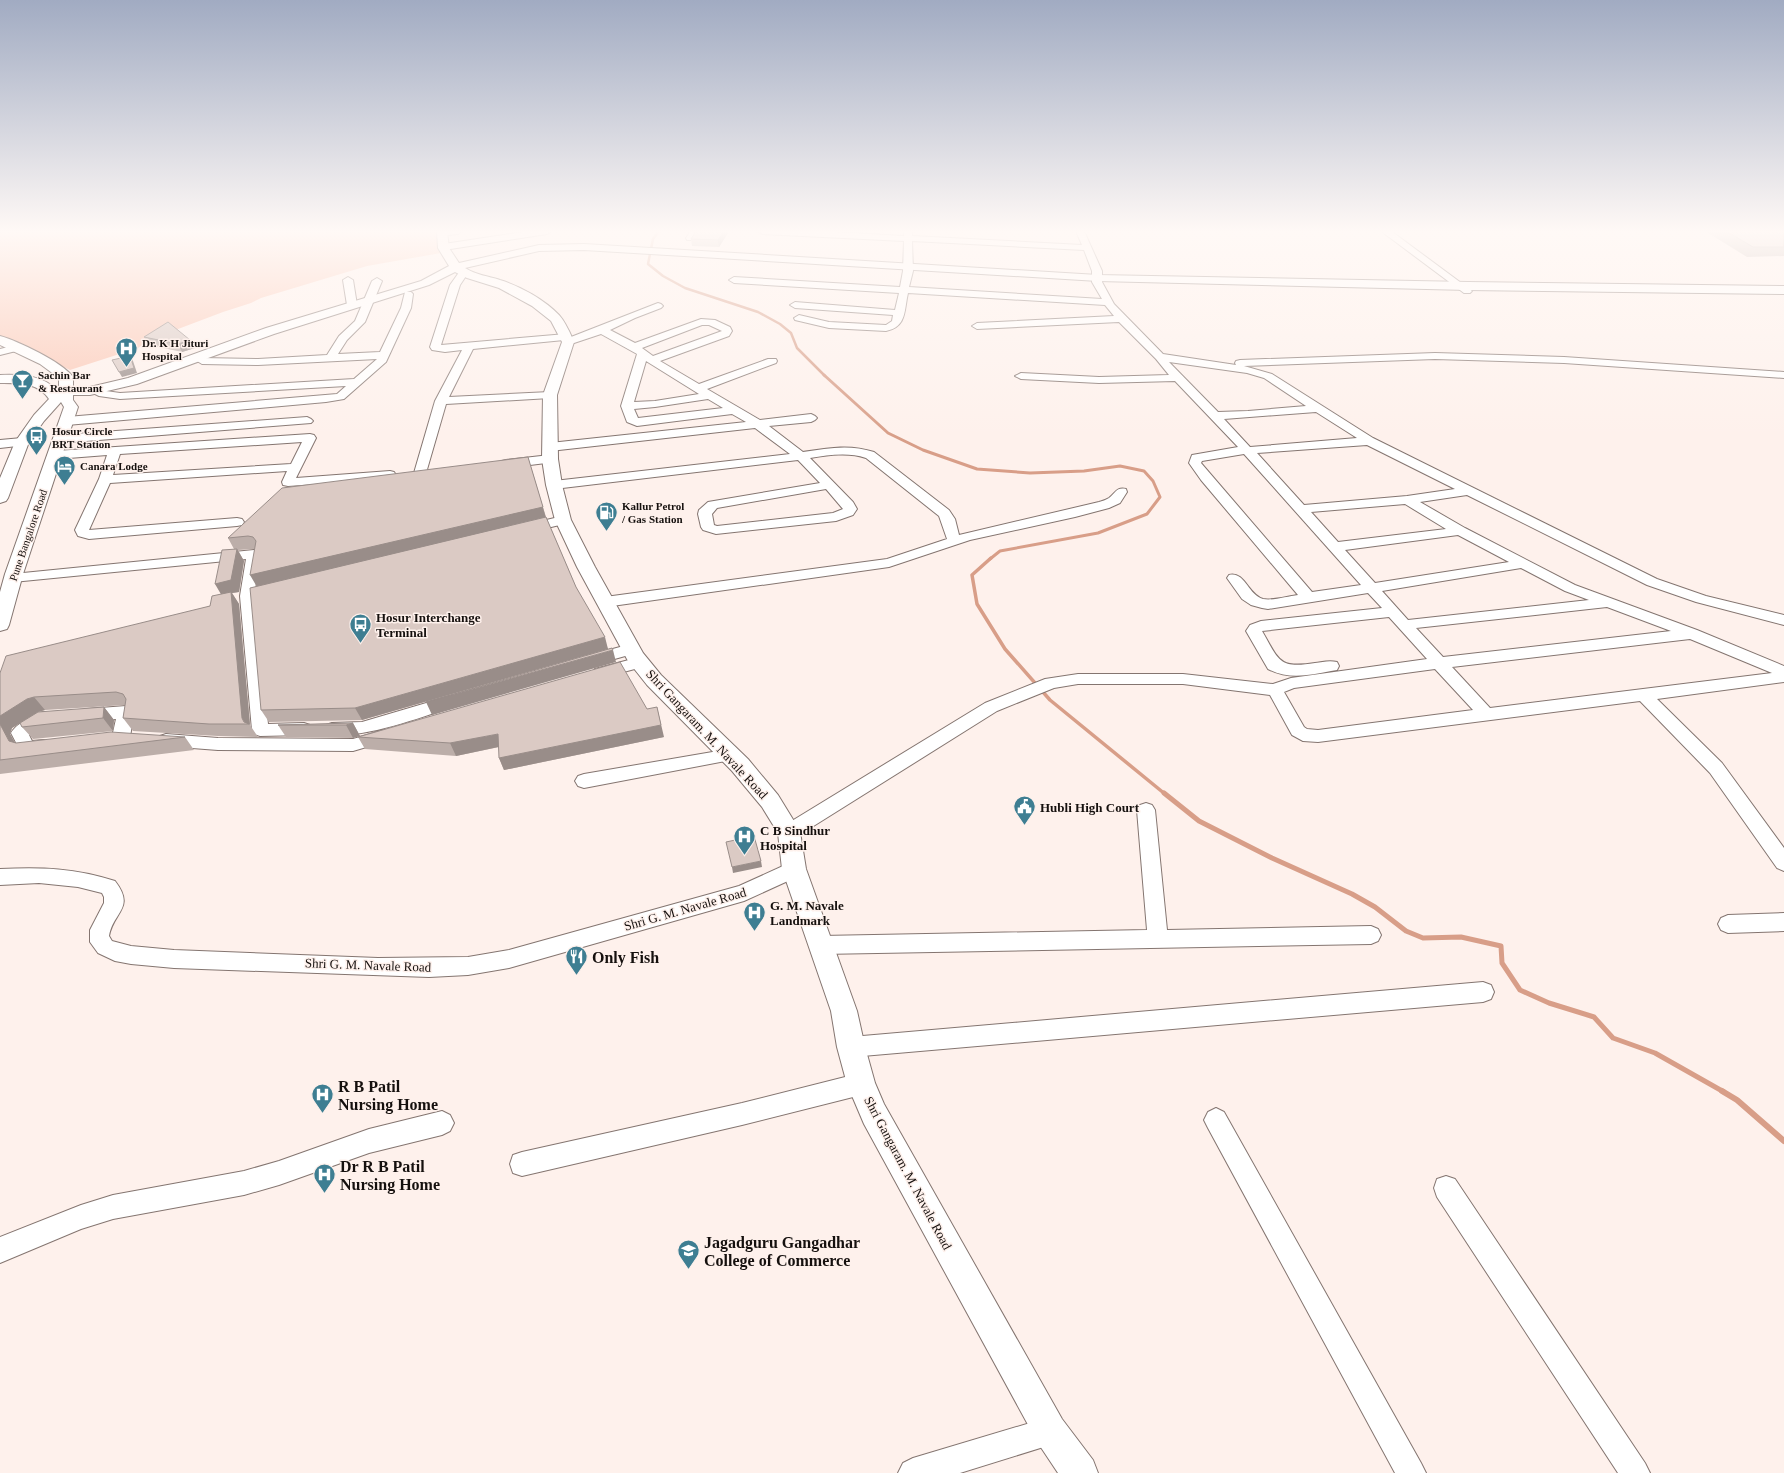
<svg xmlns="http://www.w3.org/2000/svg" width="1784" height="1473" font-family="'Times New Roman',serif">
	<style>
		.green { fill: #fbc9b7 }
		.lines { fill: none; stroke-linecap: round; stroke-linejoin: round }
		.stream-far4 { stroke: #d89e88; stroke-width: 2.5 }
		.stream-far3 { stroke: #d89e88; stroke-width: 3 }
		.stream-far2 { stroke: #d89e88; stroke-width: 3.5 }
		.stream-far1 { stroke: #d89e88; stroke-width: 5 }
		.stream { stroke: #d89e88; stroke-width: 6 }
		.minor-casing { stroke: #847570; stroke-width: 2 }
		.major-casing { stroke: #847570; stroke-width: 2 }
		.minor { fill: #fff; fill-rule: evenodd }
		.major { fill: #fff; fill-rule: evenodd }
		.wall { fill: #bcaea9 }
		.shaded-wall { fill: #998d89 }
		.building { fill: #dbcac4; stroke: #998d89 }
		.labels { text-anchor: middle; dominant-baseline: central; stroke-width: 3; stroke-linejoin: round; paint-order: stroke }
		.far-poi-label { font-size: 11px; font-weight: bold; fill: #15100e; stroke: #fef1ec; text-anchor: start }
		.far-street-label { font-size: 11px; fill: #15100e; stroke: #fef1ec }
		.poi-label { font-size: 13px; font-weight: bold; fill: #15100e; stroke: #fef1ec; text-anchor: start }
		.street-label { font-size: 13px; fill: #15100e; stroke: #fef1ec }
		.near-poi-label { font-size: 16px; font-weight: bold; fill: #15100e; stroke: #fef1ec; text-anchor: start }
	</style>
	<rect width="100%" height="100%" fill="#fef1ec"/>
	<path class="green" d="M0,231H439L438,247L441,253L367,266L261,298L251,303L223,312L149,340L138,348L70,370L0,336Z"/>
	<g class="lines">
		<path class="stream-far4" d="M659,231L653,239L648,264L663,276L685,288L758,312L780,324L791,333L797,348L825,376"/>
		<path class="stream-far3" d="M824,375L888,433L923,450L977,469L1030,473L1084,471L1120,466L1144,471L1153,481L1160,497L1147,514L1098,533L1000,551L990,559"/>
		<path class="stream-far2" d="M991,558L972,575L977,604L1005,649L1050,700L1165,794"/>
		<path class="stream-far1" d="M1164,793L1199,821L1272,858L1352,894L1375,907L1406,931L1423,938L1461,937L1501,946L1502,963L1520,990L1549,1003L1594,1017L1613,1038L1655,1053L1724,1092"/>
		<path class="stream" d="M1722,1091L1737,1100L1784,1141"/>
		<defs>
			<path id="minor" d="M442,231H462L458,234L438,236L437,234L438,232Z
				M529,231H551L547,234L444,250L440,247L444,244Z
				M691,231H700L693,240H687L686,238Z
				M758,231H817L904,236V231H912V236L1082,245L1076,231H1084L1102,271V282L1114,304L1163,354L1236,365L1235,363L1236,361L1240,360L1435,353L1564,357L1784,372V378L1564,363L1435,359L1244,366L1272,374L1373,438L1657,579L1706,596L1784,615V625L1696,602L1647,585L1467,495L1420,502L1465,528L1575,585L1697,630L1784,666V682L1657,699L1722,763L1784,848V871L1777,868L1710,773L1640,701L1318,742L1303,741L1292,735L1270,695L1183,684H1078L1054,688L997,711L796,837L789,839L782,837L780,832L782,827L985,703L1045,679L1078,674H1183L1273,684L1291,678L1427,659L1389,617L1262,631C1279,660 1278,669 1315,663C1323,662 1329,660 1337,662L1339,666L1337,670L1331,671C1309,675 1289,680 1268,669L1246,631L1250,625L1261,621L1382,608L1368,593L1268,609L1262,608L1251,605L1242,599L1227,578L1229,575C1245,571 1248,595 1263,599C1273,601 1288,596 1298,595L1201,480L1189,463L1192,455L1238,447L1175,381L1099,383L1021,379L1015,376L1021,373L1099,377L1169,375L1156,359L1119,322L977,329L972,326L977,323L1114,316L1105,305L908,293C904,310 907,327 886,331L829,328L795,320L794,318L799,315L829,322L886,325L892,321L893,315L795,308L790,305L795,302L895,310L899,293L734,283L729,280L734,277L900,287L903,271L904,241L762,234ZM912,241L1084,250L1092,271V282L1102,299L909,287L913,271ZM1169,362L1247,373L1264,378L1306,406L1248,411L1218,412ZM1316,412L1357,438L1250,447L1224,419ZM1367,445L1455,489L1407,496L1304,505L1257,453ZM1244,454L1361,585L1312,592L1201,463L1202,461ZM1405,504L1446,529L1338,542L1311,512ZM1458,535L1509,562L1375,583L1345,550ZM1521,568L1565,591L1589,600L1408,620L1382,591ZM1607,607L1671,631L1443,657L1416,628ZM1690,639L1772,673L1490,708L1452,667ZM1435,669L1473,710L1318,730L1307,729L1304,727L1284,692L1294,688Z
				M1381,231H1391L1472,291L1470,293H1464Z
				M463,270L468,273L460,285L441,345L566,334L570,335L571,337L658,303L661,304L663,306L661,308L635,318L610,330L635,343L701,319L715,320L730,327L732,331L729,336L660,361L699,384L768,359H776L777,361L776,363L707,389L760,420L811,414L815,416L817,418L815,420L811,422L769,426L803,452C828,448 850,444 874,452L949,510L955,519L959,535L1099,502C1102,501 1106,500 1109,498C1116,493 1116,487 1126,489L1127,492L1120,503L1109,508L1075,517L970,540L889,567L605,607L600,605L598,602L600,599L605,597L887,559L947,539L939,516L866,458C848,452 829,455 810,458L853,502L857,509L853,515L836,521L716,534L703,530L701,527L698,514L699,510L708,502L820,483L798,460L554,489L549,488L548,485L549,482L554,481L790,454L755,428L550,451L546,450L544,447L546,444L550,443L746,422L732,414L637,426L627,422L621,406L637,354L601,334L568,345L564,344L563,342L564,340L473,349L449,397L550,392L556,395L550,398L446,404L426,473L424,476H416L414,473L435,401L462,350L445,352L432,350L430,347L450,285L460,271ZM702,325H709L722,331L653,356L642,348ZM646,361L699,394L655,401L634,402ZM708,399L723,408L638,418L634,409L655,407ZM826,489L843,509L833,513L717,526L714,525L712,514L717,508Z
				M348,277L353,280L357,305L352,308L347,305L343,280Z
				M377,278L382,281L365,322L347,340L338,354L380,352L401,308L405,292H411L413,294L411,308L386,362L344,399L326,402L67,425L63,423L61,421L63,419L67,417L337,394L346,386L120,399L99,396L93,393L99,390L120,393L354,379L377,359L258,365L202,364L197,361L202,358L258,359L327,355L339,336L355,321L372,281Z
				M16,345L21,348L20,350L0,355V349Z
				M307,417L311,419L313,421L311,423L61,443L57,442L55,439L57,436L61,435Z
				M310,434L314,435L316,438L296,478L390,471L394,472L396,475L394,478L390,479L288,486L283,485L282,482L287,471L110,483L89,530L237,518L242,519L244,522L242,525L237,526L89,539L78,536L75,530L99,479L107,455L56,459L52,458L50,455L52,452L56,451ZM302,442L291,464L113,475L120,454Z
				M22,438L26,439L28,442L26,445L0,448V440Z
				M550,455L554,456L556,459L554,462L506,468L502,467L500,464L502,461L506,460Z
				M563,516L568,517L570,520L568,523L526,533L521,532L519,529L521,526Z
				M254,550L259,551L261,554L254,596L268,724L304,723L310,725L312,729L310,733L304,735L260,736L254,734L252,730L240,596L246,559L13,582L8,581L6,578L8,575L13,574Z
				M631,644L636,645L639,649L636,653L593,665L587,664L585,660L587,656Z
				M640,657L646,658L648,662L646,666L601,678L595,677L593,673L595,669Z
				M450,696L456,698L458,702L456,706C424,716 356,742 326,733L324,729L326,725L332,723L362,722Z
				M126,706L132,708L134,712L130,737L127,741L121,743L115,741L112,737L116,719L87,721L81,719L79,715L81,711L87,709Z
				M43,712L49,714L51,718L49,722L29,735L32,741L44,740L50,742L53,746L50,750C41,753 30,755 21,752L11,733C16,724 33,715 43,712Z
				M384,730L390,732L392,736L390,740L353,751L218,750L166,746L160,744L157,740L160,736L166,734L218,738L353,739Z
				M730,749L736,751L739,755L736,759L584,788L578,786L575,781L578,776L584,774Z
				M1146,803L1152,805L1155,810L1167,930L1371,926L1378,929L1381,935L1378,941L1371,944L821,954L814,951L811,945L814,939L821,936L1147,930L1137,810L1140,805Z
				M794,861L801,863L804,869L801,875L744,901L509,968L468,975L429,977L174,968L131,964L115,961L98,953L90,942V930L104,903V897L102,893L78,887L39,883L0,885V869C41,867 76,868 115,881C136,908 113,912 109,936L112,941L131,946L174,950L378,958L468,957L509,950L739,886Z
				M1784,913V931L1728,933L1721,930L1718,924L1721,918L1728,915Z
				M1483,982L1491,985L1494,992L1491,999L1483,1002L851,1057L843,1054L840,1047L843,1040L851,1037Z
				M861,1073L869,1076L872,1084L869,1092L861,1095L742,1125L522,1176L513,1173L510,1164L513,1155L522,1152L742,1103Z
				M1216,1108L1224,1112L1421,1463L1426,1473H1395L1208,1128L1204,1120L1208,1112Z
				M442,1111L450,1115L454,1123L450,1131L442,1135L369,1153L279,1185L244,1195L113,1219L81,1229L0,1263V1237L81,1205L113,1195L244,1171L279,1161L369,1129Z
				M1446,1176L1455,1179L1645,1463L1650,1473H1618L1437,1197L1434,1188L1437,1179Z
				M1050,1417L1060,1421L1064,1431L1060,1441L1050,1445L960,1473H898L903,1463L913,1458Z"/>
			<path id="major" d="M437,231H447L449,248L459,263L539,245L584,244L1098,275L1468,282L1784,286V294L1468,290L1098,281L584,250L539,251L465,268C476,275 488,276 500,280C520,286 545,300 559,315C566,323 570,333 574,342L557,395L558,459L562,485L571,520L595,567L643,653L661,675L748,759L778,795L797,826L800,832L806,869L857,1011L865,1047L875,1083L884,1104L1062,1419L1093,1460L1098,1473H1058L1038,1443L864,1124L847,1084L837,1047L831,1011L782,869L778,833L762,807L732,771L647,685L628,661L577,567L555,520L546,485L542,459L543,395L562,342L551,321L532,306L499,288L467,278L455,272L429,285L274,334L137,384L90,395H73V400L78,407L23,574L9,625L7,629L0,631V592L5,574L64,407L61,402L44,421L29,442L8,498L6,501L0,503V478L15,442L34,415L49,399C38,382 18,383 0,383V375C20,374 46,375 59,393V378L40,364L0,345V336C18,341 62,362 73,377V387H90L128,378L266,328L421,281L449,266L438,248Z"/>
		</defs>
		<use href="#minor" class="minor-casing"/>
		<use href="#major" class="major-casing"/>
		<use href="#minor" class="minor"/>
		<use href="#major" class="major"/>
	</g>
	<path class="wall" d="M696,231H728V233L719,247L692,246L691,239Z
		M1705,231H1784V256L1747,257Z
		M144,337L190,340L195,348L182,352L149,345Z
		M528,457L546,517L576,587L608,649L362,720L269,722L261,710L254,549L238,550L244,561L239,592L232,593L239,604L250,725L258,737L218,736L133,731L123,718L125,705L45,710L38,712L35,714L104,707L114,720L113,731L33,739L22,727L20,723L12,728L10,734L15,743L185,737L194,750L0,774V673L210,606L221,594L234,549L228,538Z
		M353,723L360,736L353,738L286,737L278,725Z
		M358,737H664L504,770L499,758V747L456,756L365,749Z"/>
	<path class="shaded-wall" d="M724,231H728V233L719,247L718,240Z
		M190,340L195,348L182,352L178,344Z
		M130,356L133,361L137,373L122,377L119,372Z
		M528,457L546,518L257,587L250,575Z
		M237,549L244,561L239,592L232,593L239,604L250,725L249,724H246L242,718L222,596L215,584Z
		M605,637L608,649L362,720L355,708Z
		M613,650L616,662L432,715L426,702Z
		M34,697L45,710L38,712L12,728L10,734L21,753L9,741L0,724V716L27,699Z
		M104,707L114,720L113,731L103,718Z
		M657,707L664,737L504,770L499,758Z
		M353,723L360,736L353,738L346,725Z
		M498,734L503,746L456,756L450,743Z
		M761,861L762,867L733,873L732,867Z"/>
	<path class="building" d="M696,231H724L718,240L691,239Z
		M1726,231H1784V247H1753Z
		M168,322L190,340L178,344L144,337Z
		M130,356L134,368L119,372L112,360Z
		M528,457L543,507L250,575L256,541L253,537L248,536L228,538L282,488Z
		M546,517L576,587L605,637L355,708L261,710L250,588Z
		M237,549L231,580L215,584L222,550Z
		M231,592L242,718L244,722L249,724H209L123,718L126,699L123,694L116,692L34,697L27,699L0,716V717V673L6,656L210,606L212,596Z
		M612,648L613,650L426,702Z
		M620,662L647,709L657,707L661,725L499,758L498,734L450,743L358,737Z
		M104,707L103,718L22,727L20,723L38,712Z
		M353,723L346,725H278Z
		M0,724L9,741L16,743L111,732L185,737L0,760Z
		M754,836L761,861L732,867L726,842Z"/>
	<linearGradient id="sky" x2="0" y2="1"><stop stop-color="#a1abc2"/><stop offset="0.53" stop-color="#fff9f6"/><stop offset="1" stop-color="#fff9f6" stop-opacity="0"/></linearGradient>
	<rect width="1784" height="437" fill="url(#sky)"/>
	<defs>
		<symbol id="hospital-pin" viewBox="-11 -11 22 30"><path d="M0 17L-7.5 6A9.5 9.5 0 1 1 7.5 6Z" fill="#3e7e92" stroke="#fef1ec"/><path d="M-5-5h3v3.5h4V-5h3V5h-3V1.5h-4V5h-3Z" fill="#fff"/></symbol>
		<symbol id="bar-pin" viewBox="-11 -11 22 30"><path d="M0 17L-7.5 6A9.5 9.5 0 1 1 7.5 6Z" fill="#3e7e92" stroke="#fef1ec"/><path d="M-6-5H6L.8 .8V4.5H3.5V6h-7V4.5H-.8V.8Z" fill="#fff"/></symbol>
		<symbol id="bus-pin" viewBox="-11 -11 22 30"><path d="M0 17L-7.5 6A9.5 9.5 0 1 1 7.5 6Z" fill="#3e7e92" stroke="#fef1ec"/><path d="M-5-6H5V4H4V6H2V4H-2V6H-4V4H-5ZM-3.5-4V0h7V-4ZM-3.5 1.2v1.5H-2V1.2ZM2 1.2v1.5H3.5V1.2Z" fill="#fff"/></symbol>
		<symbol id="hotel-pin" viewBox="-11 -11 22 30"><path d="M0 17L-7.5 6A9.5 9.5 0 1 1 7.5 6Z" fill="#3e7e92" stroke="#fef1ec"/><path d="M-6-4.5h1.5V1H6V5H4.5V3h-9V5H-6ZM-4 0a1.8 1.8 0 1 1 3.6 0ZM.5 0V-2.5h3Q6-2.5 6 0Z" fill="#fff"/></symbol>
		<symbol id="fuel-pin" viewBox="-11 -11 22 30"><path d="M0 17L-7.5 6A9.5 9.5 0 1 1 7.5 6Z" fill="#3e7e92" stroke="#fef1ec"/><path d="M-5.5-6h7V0h2V4h1.3V-2.5L3-4.5l.8-.8L6-3V5H2.5V1h-1V6h-7ZM-4.2-4.7v3.2H.2V-4.7Z" fill="#fff"/></symbol>
		<symbol id="civic-pin" viewBox="-11 -11 22 30"><path d="M0 17L-7.5 6A9.5 9.5 0 1 1 7.5 6Z" fill="#3e7e92" stroke="#fef1ec"/><path d="M-.6-6.5H3V-4.5H.6V-3L4-1V1h2V6H-6V1h2V-1L-.6-3ZM-1.2 2.5V6h2.4V2.5Z" fill="#fff"/></symbol>
		<symbol id="restaurant-pin" viewBox="-11 -11 22 30"><path d="M0 17L-7.5 6A9.5 9.5 0 1 1 7.5 6Z" fill="#3e7e92" stroke="#fef1ec"/><path d="M-5-6h1v4h1v-4h1v4h1v-4h1v5L-1.5 .5V6h-2V.5L-5-1ZM5-6V6H3V1.5H1.5Q1.5-4 5-6Z" fill="#fff"/></symbol>
		<symbol id="university-pin" viewBox="-11 -11 22 30"><path d="M0 17L-7.5 6A9.5 9.5 0 1 1 7.5 6Z" fill="#3e7e92" stroke="#fef1ec"/><path d="M0-5L7-2L0 1L-7-2ZM-4 1L0 2.5L4 1V4Q0 6-4 4Z" fill="#fff"/></symbol>
	</defs>
	<g fill-rule="evenodd">
		<use href="#hospital-pin" x="114" y="336" width="25" height="34"/>
		<use href="#bar-pin" x="10" y="368" width="25" height="34"/>
		<use href="#bus-pin" x="24" y="424" width="25" height="34"/>
		<use href="#hotel-pin" x="52" y="454" width="25" height="34"/>
		<use href="#fuel-pin" x="594" y="500" width="25" height="34"/>
		<use href="#bus-pin" x="348" y="612" width="25" height="34"/>
		<use href="#civic-pin" x="1012" y="794" width="25" height="34"/>
		<use href="#hospital-pin" x="732" y="824" width="25" height="34"/>
		<use href="#hospital-pin" x="742" y="900" width="25" height="34"/>
		<use href="#restaurant-pin" x="564" y="944" width="25" height="34"/>
		<use href="#hospital-pin" x="310" y="1082" width="25" height="34"/>
		<use href="#hospital-pin" x="312" y="1162" width="25" height="34"/>
		<use href="#university-pin" x="676" y="1238" width="25" height="34"/>
	</g>
	<g class="labels">
		<g class="far-poi-label">
			<text x="142" y="343">Dr. K H Jituri<tspan x="142" dy="13">Hospital</tspan></text>
			<text x="38" y="375">Sachin Bar<tspan x="38" dy="13">&amp; Restaurant</tspan></text>
			<text x="52" y="431">Hosur Circle<tspan x="52" dy="13">BRT Station</tspan></text>
			<text x="80" y="466">Canara Lodge</text>
			<text x="622" y="506">Kallur Petrol<tspan x="622" dy="13">/ Gas Station</tspan></text>
		</g>
		<g class="far-street-label">
			<text transform="translate(28 535) rotate(-71)">Pune Bangalore Road</text>
		</g>
		<g class="poi-label">
			<text x="376" y="617">Hosur Interchange<tspan x="376" dy="15">Terminal</tspan></text>
			<text x="1040" y="807">Hubli High Court</text>
			<text x="760" y="830">C B Sindhur<tspan x="760" dy="15">Hospital</tspan></text>
			<text x="770" y="905">G. M. Navale<tspan x="770" dy="15">Landmark</tspan></text>
		</g>
		<g class="street-label">
			<text transform="translate(707 734) rotate(47)">Shri Gangaram. M. Navale Road</text>
			<text transform="translate(685 909) rotate(-16)">Shri G. M. Navale Road</text>
			<text transform="translate(368 965) rotate(2)">Shri G. M. Navale Road</text>
			<text transform="translate(908 1173) rotate(62)">Shri Gangaram. M. Navale Road</text>
		</g>
		<g class="near-poi-label">
			<text x="592" y="957">Only Fish</text>
			<text x="338" y="1086">R B Patil<tspan x="338" dy="18">Nursing Home</tspan></text>
			<text x="340" y="1166">Dr R B Patil<tspan x="340" dy="18">Nursing Home</tspan></text>
			<text x="704" y="1242">Jagadguru Gangadhar<tspan x="704" dy="18">College of Commerce</tspan></text>
		</g>
	</g>
</svg>
